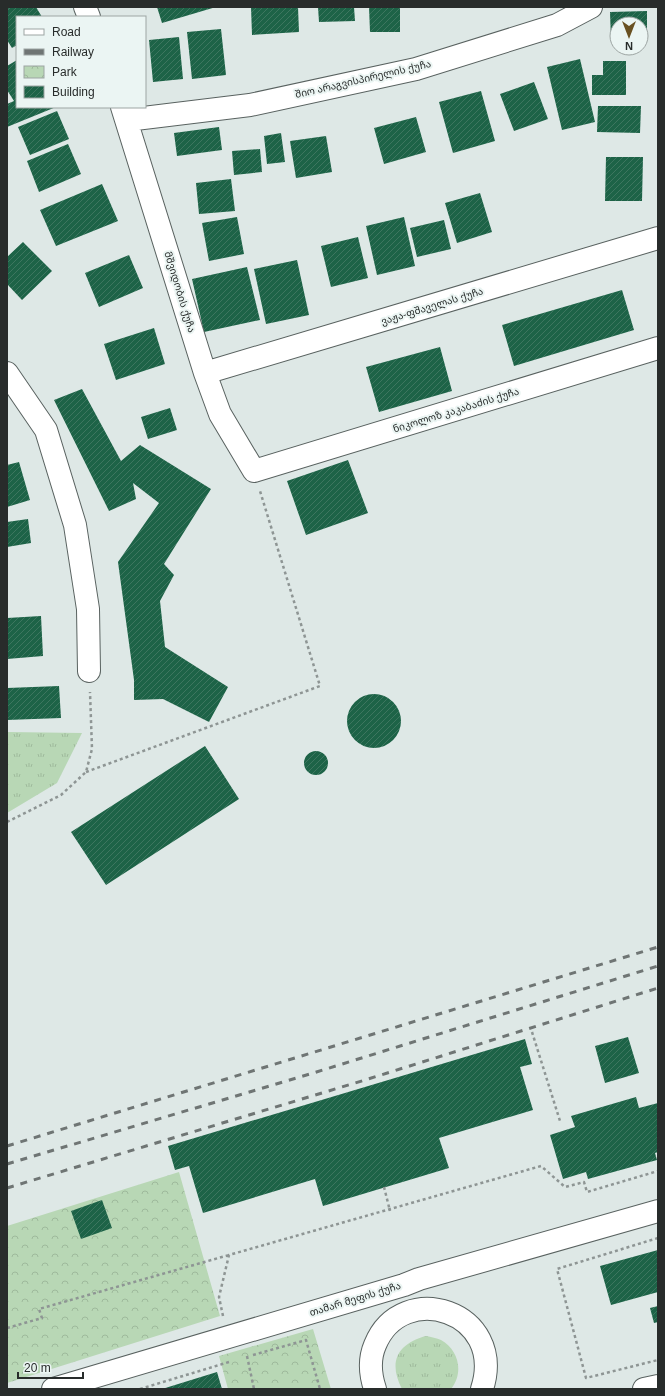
<svg xmlns="http://www.w3.org/2000/svg" width="665" height="1396" font-family="Helvetica,'Noto Sans Georgian',sans-serif">
	<style>
		.grass { fill: url(#grass-tufts) }
		.park { fill: url(#park-crowns) }
		.building { fill: url(#building-hatch) }
		.lines { fill: none; stroke-linecap: round; stroke-linejoin: round }
		.street-casing { stroke: #596260; stroke-width: 24 }
		.secondary-casing { stroke: #596260; stroke-width: 24 }
		.path { stroke: #8e9594; stroke-width: 2.5; stroke-dasharray: 3 3; stroke-linecap: butt }
		.street { stroke: #fff; stroke-width: 22 }
		.secondary { stroke: #fff; stroke-width: 22 }
		.rail { stroke: #6f7574; stroke-width: 3; stroke-dasharray: 7 7; stroke-linecap: butt }
		.labels { text-anchor: middle; dominant-baseline: central; stroke-width: 4; stroke-linejoin: round; paint-order: stroke }
		.street-label { font-size: 10px; fill: #282c2b; stroke: #ebf5f3 }
	</style>
	<defs>
		<pattern id="grass-tufts" width="24" height="20" patternUnits="userSpaceOnUse"><rect width="24" height="20" fill="#b8d7b5"/><path d="M3 7l-1-3M5 7V3M7 7l1-3M15 17l-1-3M17 17v-4M19 17l1-3" fill="none" stroke="#9eb99c"/></pattern>
		<pattern id="park-crowns" width="20" height="18" patternUnits="userSpaceOnUse"><rect width="20" height="18" fill="#b8d7b5"/><path d="M2 6a3 3 0 1 1 6 0M12 15a3 3 0 1 1 6 0" fill="none" stroke="#9eb99c"/></pattern>
		<pattern id="building-hatch" width="6" height="6" patternUnits="userSpaceOnUse"><rect width="6" height="6" fill="#1d6347"/><path d="M-1 1l2-2M0 6l6-6M5 7l2-2" fill="none" stroke="#3d765f"/></pattern>
	</defs>
	<rect width="100%" height="100%" fill="#dee8e6"/>
	<path class="grass" d="M7,732L82,733L57,783L7,813Z
		M426,1336C431,1337 437,1338 441,1340C459,1350 464,1373 451,1389H402C388,1362 397,1344 426,1336Z"/>
	<path class="park" d="M179,1172L220,1316L7,1383V1226Z
		M313,1329L331,1389H228L219,1356Z"/>
	<path class="building" d="M10,7H36L42,17H17V45L12,48L7,40V9Z
		M157,7H216L162,23Z
		M251,7H298L299,32L252,35Z
		M318,7H354L355,21L319,22Z
		M369,7H400V32H370Z
		M647,11V39H641V24H617V40H611L610,12Z
		M221,29L226,75L192,79L187,32Z
		M179,37L183,79L153,82L149,40Z
		M580,59L595,122L562,130L547,67Z
		M17,60V107H56L7,127V104L14,101L7,90V66Z
		M603,61H626V95H592V75H603Z
		M534,82L548,119L514,131L500,94Z
		M481,91L495,141L453,153L439,102Z
		M598,106H641L640,133L597,132Z
		M57,111L69,139L30,155L18,127Z
		M416,117L426,152L384,164L374,128Z
		M219,127L222,150L177,156L174,133Z
		M281,133L285,162L267,164L264,136Z
		M326,136L332,172L296,178L290,141Z
		M68,144L81,174L39,192L27,161Z
		M260,149L262,172L234,175L232,151Z
		M606,157H643L642,201H605Z
		M231,179L235,211L199,214L196,183Z
		M102,184L118,221L56,246L40,210Z
		M480,193L492,232L457,243L445,203Z
		M237,217L244,254L209,261L202,223Z
		M404,217L415,266L377,275L366,226Z
		M444,220L451,249L417,257L410,228Z
		M358,237L368,278L331,287L321,246Z
		M23,242L52,271L22,300L7,284V257Z
		M129,255L143,288L99,307L85,273Z
		M297,260L309,315L266,324L254,269Z
		M247,267L260,320L204,332L192,279Z
		M622,290L634,330L514,366L502,325Z
		M154,328L165,364L116,380L104,344Z
		M440,347L452,391L379,412L366,367Z
		M82,389L121,461L140,445L211,489L164,564L174,575L160,601L165,647L228,687L209,722L163,699L134,700V680L118,562L159,503L133,483L136,499L109,511L54,400Z
		M170,408L177,430L148,439L141,417Z
		M348,460L368,513L306,535L287,481Z
		M19,462L30,500L7,507V465Z
		M28,519L31,543L7,547V522Z
		M41,616L43,656L7,659V618Z
		M59,686L61,718L7,720V688Z
		M347 721a27 27 0 1 1 54 0a27 27 0 1 1-54 0Z
		M205,746L239,799L106,885L71,832Z
		M304 763a12 12 0 1 1 24 0a12 12 0 1 1-24 0Z
		M628,1037L639,1073L605,1083L595,1046Z
		M525,1039L532,1064L520,1067L533,1110L439,1138L449,1168L323,1206L315,1179L203,1213L189,1166L175,1170L168,1146Z
		M636,1097L639,1108L658,1103V1152L655,1153L657,1160L588,1179L586,1172L563,1179L550,1135L575,1127L571,1116Z
		M102,1200L112,1228L81,1239L71,1211Z
		M658,1250V1292L611,1305L600,1266Z
		M658,1306V1322L654,1323L650,1308Z
		M217,1372L222,1389H162Z"/>
	<g class="lines">
		<defs>
			<path id="street" d="M85,7L89,17
				M122,107L205,373L220,414L254,471L658,348
				M127,120L250,105L416,69L557,25L591,7
				M7,373L46,430L75,525L88,609L89,671
				M205,373L658,238"/>
			<path id="secondary" d="M53,1389L404,1285L419,1279L658,1211
				M375,1389C370,1374 369,1359 375,1345C402,1278 507,1311 482,1389
				M644,1389L658,1386"/>
		</defs>
		<use href="#street" class="street-casing"/>
		<use href="#secondary" class="secondary-casing"/>
		<path class="path" d="M86,772L320,686L260,491
			M7,822L61,795L86,772L92,749L90,692
			M532,1032L560,1121
			M384,1187L390,1211
			M658,1238L557,1269L586,1378L658,1360
			M223,1316L219,1297L229,1255L541,1166L565,1187L584,1182L587,1192L658,1171
			M7,1328L42,1318L39,1309L229,1255
			M253,1355L306,1340L320,1389
			M247,1356L254,1389
			M140,1389L229,1362"/>
		<use href="#street" class="street"/>
		<use href="#secondary" class="secondary"/>
		<path class="rail" d="M7,1146L658,947
			M7,1164L310,1074L658,966
			M7,1188L365,1080L658,988"/>
	</g>
	<g class="labels">
		<g class="street-label">
			<text transform="translate(363 79) rotate(-13)">შიო არაგვისპირელის ქუჩა</text>
			<text transform="translate(180 292) rotate(73)">მშვიდობის ქუჩა</text>
			<text transform="translate(432 306) rotate(-17)">ვაჟა-ფშაველას ქუჩა</text>
			<text transform="translate(456 410) rotate(-17)">ნიკოლოზ კაკაბაძის ქუჩა</text>
			<text transform="translate(355 1299) rotate(-17)">თამარ მეფის ქუჩა</text>
		</g>
	</g>
	<rect width="665" height="1396" fill="none" stroke="#282c2b" stroke-width="16"/>
	<rect x="16" y="16" width="130" height="92" fill="#ebf5f3" stroke="#9da5a3"/>
	<rect x="24" y="29" width="20" height="6" fill="#ffffff" stroke="#9da5a3"/>
	<text x="52" y="36" font-size="12" fill="#282c2b">Road</text>
	<rect x="24" y="49" width="20" height="6" fill="#6f7574" stroke="#9da5a3"/>
	<text x="52" y="56" font-size="12" fill="#282c2b">Railway</text>
	<rect x="24" y="66" width="20" height="12" fill="url(#park-crowns)" stroke="#9da5a3"/>
	<text x="52" y="76" font-size="12" fill="#282c2b">Park</text>
	<rect x="24" y="86" width="20" height="12" fill="url(#building-hatch)" stroke="#9da5a3"/>
	<text x="52" y="96" font-size="12" fill="#282c2b">Building</text>
	<g transform="translate(629 36) rotate(180)"><circle r="19" fill="#ebf5f3" stroke="#9da5a3"/>
	<path d="M0-3L7 15L0 10L-7 15Z" fill="#695122"/>
	<text y="-6" font-size="11" font-weight="bold" text-anchor="middle" fill="#282c2b">N</text>
	</g>
	<path d="M18 1372v6h65v-6" fill="none" stroke="#282c2b" stroke-width="2"/>
	<text x="24" y="1372" font-size="12" fill="#282c2b" stroke="#ebf5f3" stroke-width="3" paint-order="stroke">20 m</text>
</svg>
